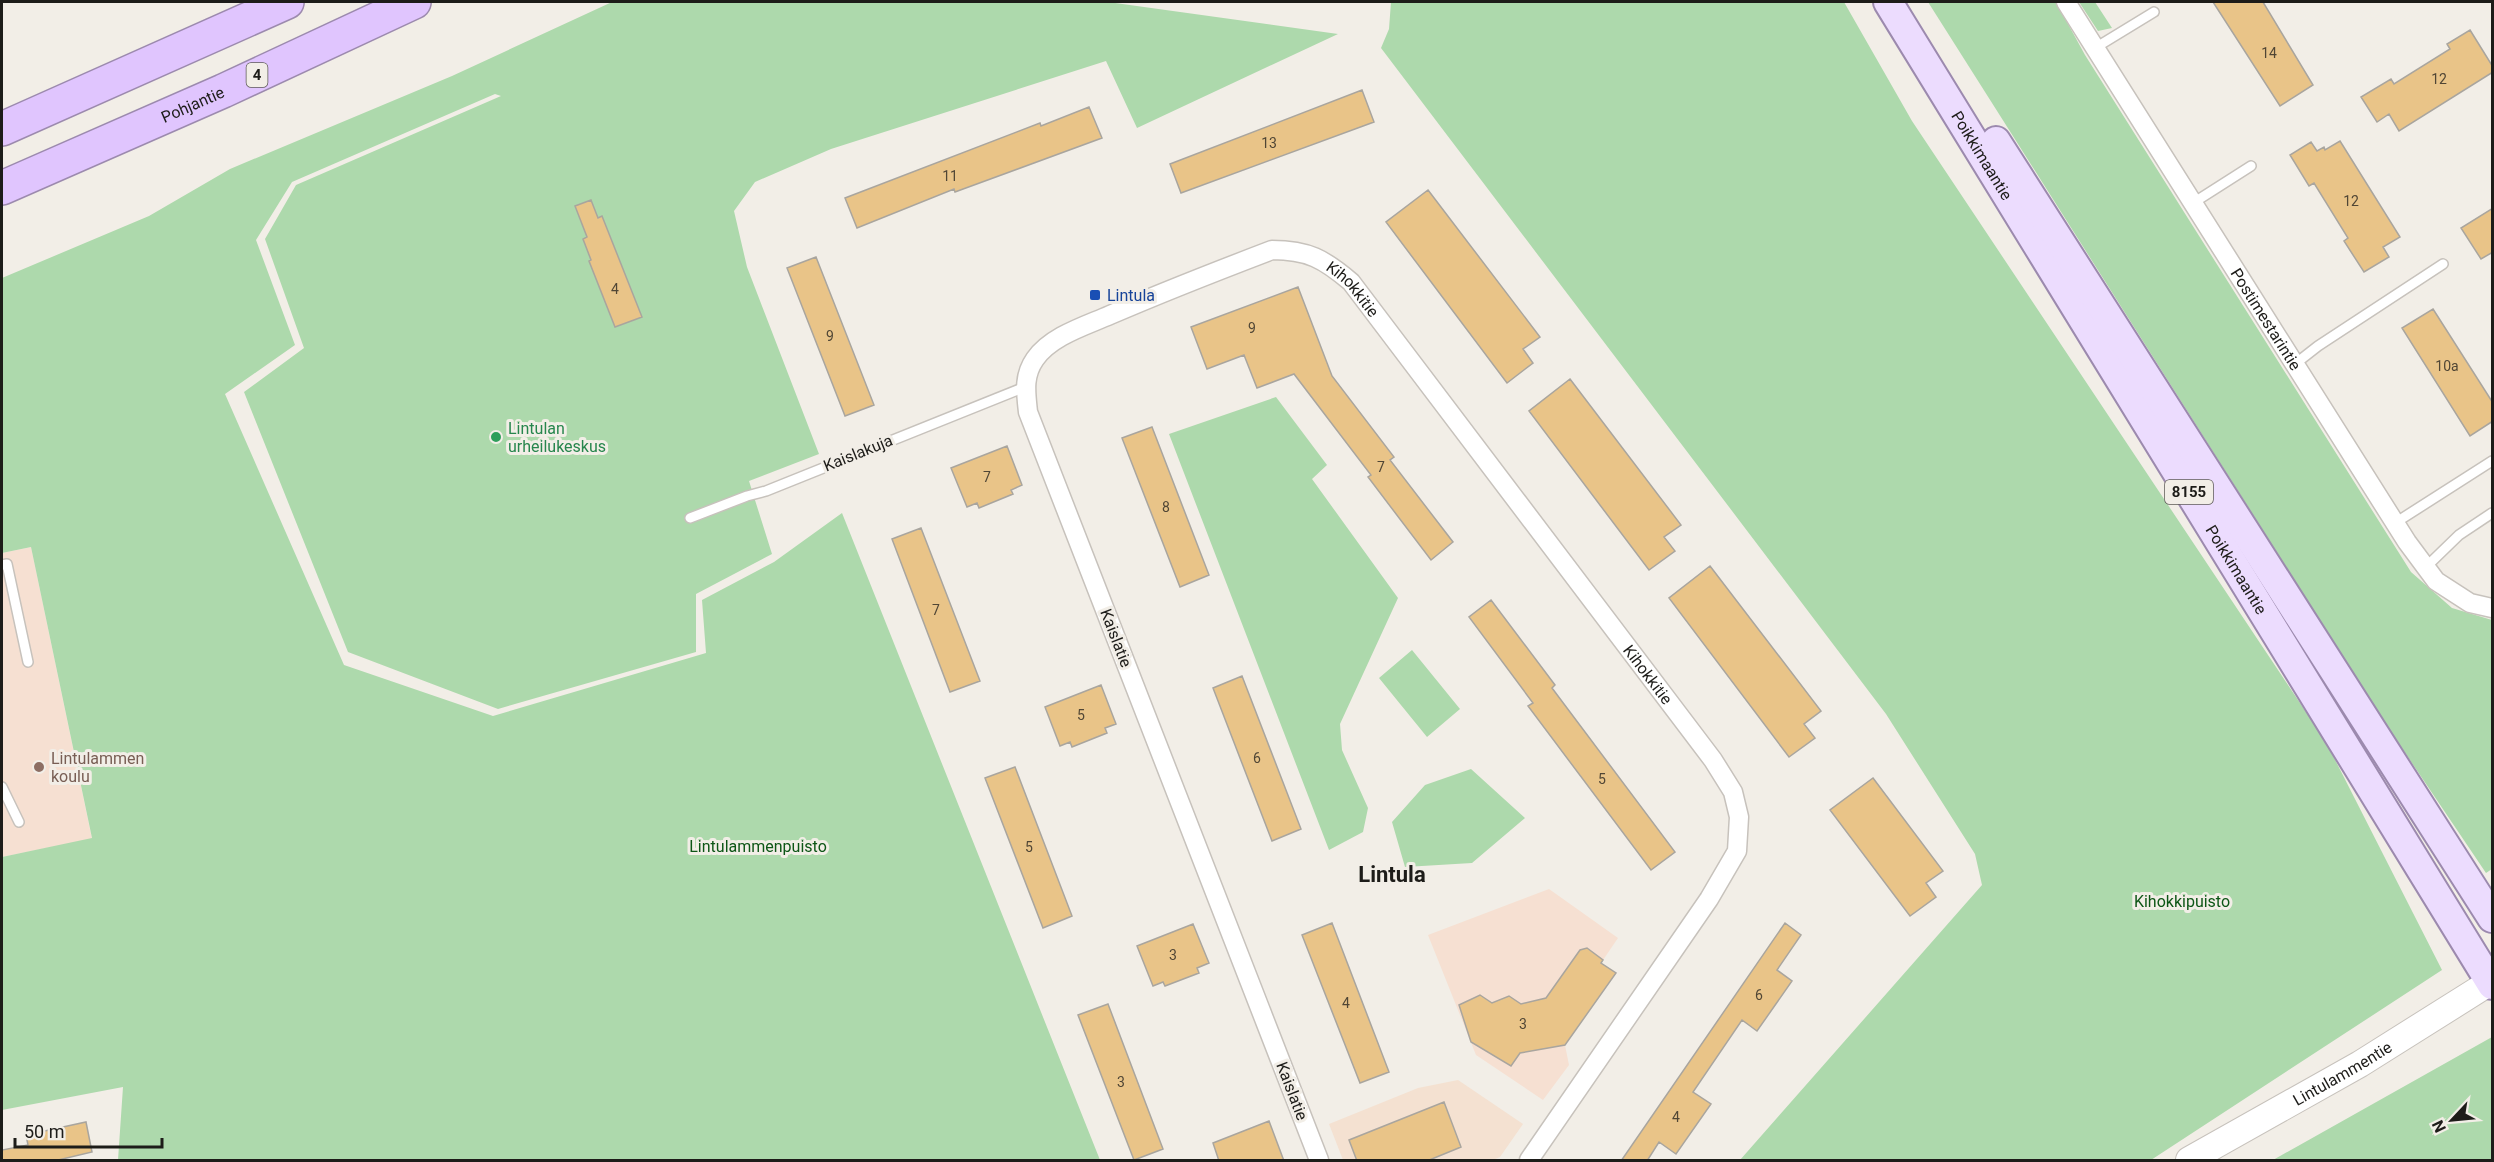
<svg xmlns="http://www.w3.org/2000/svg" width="2494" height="1162" font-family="Roboto,sans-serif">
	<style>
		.commercial { fill: #f4e1d1 }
		.education { fill: #f6e0d2 }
		.green { fill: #add9ac }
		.building { fill: #e9c488; stroke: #a9a59e; stroke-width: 1.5 }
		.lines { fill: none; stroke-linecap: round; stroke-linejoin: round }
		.lane-casing { stroke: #c7c2bc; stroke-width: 12 }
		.street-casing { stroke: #c7c2bc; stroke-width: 21 }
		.secondary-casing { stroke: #c7c2bc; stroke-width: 28 }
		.primary-casing { stroke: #9c8aae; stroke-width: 32 }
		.highway-casing { stroke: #9c8aae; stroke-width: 36 }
		.lane { stroke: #fff; stroke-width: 9 }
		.street { stroke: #fff; stroke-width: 18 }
		.secondary { stroke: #fff; stroke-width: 26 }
		.primary { stroke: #ecdcfe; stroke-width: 28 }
		.highway { stroke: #e0c5fe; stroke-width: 33 }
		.transit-dot { fill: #1a4fb4; stroke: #f2eee7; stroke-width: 2 }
		.leisure-dot { fill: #2e9e5b; stroke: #f2eee7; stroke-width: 2 }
		.education-dot { fill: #8d6e63; stroke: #f2eee7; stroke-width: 2 }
		.labels { text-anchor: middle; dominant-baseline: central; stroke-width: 6; stroke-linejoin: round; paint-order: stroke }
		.number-label { font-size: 14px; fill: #504635 }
		.shield { fill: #f2eee7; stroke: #5d5b57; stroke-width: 1.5 }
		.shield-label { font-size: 15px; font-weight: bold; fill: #1d1c19 }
		.street-label { font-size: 16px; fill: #1d1c19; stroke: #f2eee7 }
		.transit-label { font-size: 16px; fill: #164399; stroke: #f2eee7; text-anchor: start }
		.leisure-label { font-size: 16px; fill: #27864d; stroke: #f2eee7; text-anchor: start }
		.education-label { font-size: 16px; fill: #785e54; stroke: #f2eee7; text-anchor: start }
		.park-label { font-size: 16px; fill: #0d5616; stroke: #f2eee7 }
		.district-label { font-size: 22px; font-weight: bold; fill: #1d1c19; stroke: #f2eee7 }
	</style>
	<rect width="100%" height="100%" fill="#f2eee7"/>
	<path class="commercial" d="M1458,1080L1523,1124L1500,1157L1493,1160H1343L1329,1124L1418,1088Z"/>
	<path class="education" d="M31,547L92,839L2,857V553Z
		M1549,889L1618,938L1601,963L1616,973L1565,1045L1569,1065L1543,1100L1476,1055L1428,935Z"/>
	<path class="green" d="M612,2H1108L1338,34L1137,128L1106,61L831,149L755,182L734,211L747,267L819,454L749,481L772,554L696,594V652L498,709L348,652L244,392L304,348L265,239L296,185L501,96L495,94L292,182L256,240L295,345L225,394L344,665L493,716L706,653L702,600L774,562L842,513L1100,1160H118L123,1087L2,1110V857L92,838L31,547L2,553V278L149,216L230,169L452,76Z
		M1391,2H1844L1912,121L2326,742L2442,970L2151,1160H1740L1982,885L1975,854L1886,714L1381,48L1389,29Z
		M1928,2H2056L2085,55L2411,572L2452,608L2492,620V869L2486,873L2385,723Z
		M2079,2H2095L2112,28L2098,31Z
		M1276,397L1327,465L1312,479L1398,598L1340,724L1342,750L1368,808L1363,832L1329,850L1169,434Z
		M1412,650L1460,709L1427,737L1379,678Z
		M1471,769L1525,818L1472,863L1405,867L1392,822L1425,785Z
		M2492,1037V1160H2273Z"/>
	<path class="building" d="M2213,2H2263L2313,85L2280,106Z
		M2470,30L2493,67V72L2399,131L2389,114L2377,122L2361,97L2391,79L2394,84L2450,49L2447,44Z
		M1362,90L1374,122L1181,193L1170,164Z
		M1089,107L1102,138L955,192L954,189L857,228L845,198L1040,123L1041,126Z
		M2340,141L2400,237L2383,247L2389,257L2364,272L2344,241L2348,238L2314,183L2309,186L2290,155L2311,142L2317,151L2324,147L2325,150Z
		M1428,190L1540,337L1523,349L1533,363L1507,383L1386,222Z
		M591,200L598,218L602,216L642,317L615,327L589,261L591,260L583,239L587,237L575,206Z
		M2493,208V252L2481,259L2461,228Z
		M816,257L874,405L845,416L787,268Z
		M1298,287L1332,376L1394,457L1390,460L1453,542L1431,560L1368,477L1371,475L1294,374L1257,388L1244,355L1207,369L1191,327Z
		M2433,309L2493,403V421L2470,436L2402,328Z
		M1570,379L1681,525L1664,537L1675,551L1649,570L1529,411Z
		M1152,427L1209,575L1180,587L1122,438Z
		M1007,446L1022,485L1011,490L1013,494L979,508L977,503L967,507L951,468Z
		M921,528L980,681L950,692L892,539Z
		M1710,566L1821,711L1804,724L1815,738L1789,757L1669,598Z
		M1491,600L1555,685L1552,688L1675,852L1651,870L1528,706L1533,703L1469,617Z
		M1242,676L1301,829L1272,841L1213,688Z
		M1101,685L1116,724L1105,728L1107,733L1072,747L1070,742L1060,746L1045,707Z
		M1015,767L1072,916L1043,928L985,778Z
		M1873,778L1943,871L1926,883L1936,897L1910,916L1830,810Z
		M1332,923L1389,1072L1360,1083L1302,935Z
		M1785,923L1801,935L1777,970L1792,981L1757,1031L1742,1020L1693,1092L1711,1104L1676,1154L1659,1142L1647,1161H1621Z
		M1193,924L1209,963L1197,968L1199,973L1165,986L1163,982L1153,986L1137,946Z
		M1587,948L1603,960L1601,963L1616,973L1565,1045L1520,1053L1511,1066L1471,1042L1459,1005L1480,995L1492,1003L1509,996L1521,1004L1546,998L1580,950Z
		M1108,1004L1163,1149L1134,1160L1078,1015Z
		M1444,1102L1461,1147L1427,1161H1357L1349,1140Z
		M1269,1121L1284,1161H1219L1213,1143Z
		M86,1122L92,1152L54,1161H2V1150L28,1145L26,1135Z"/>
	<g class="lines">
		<defs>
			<path id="lane" d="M2095,48L2154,12
				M2193,203L2251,166
				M2295,364L2318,346L2443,264
				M690,518L747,496L766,491L1025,387
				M2395,523L2492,461
				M2,565L7,564L28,662
				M2426,567L2459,535L2492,513
				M2,787L19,822"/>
			<g id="street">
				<path id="s1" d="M2066,2L2407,542L2436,581L2470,603L2492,608"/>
				<path id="s2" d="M1319,1160L1028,412C1026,393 1023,376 1035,359C1051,336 1085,326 1110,315C1163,292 1217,271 1272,250C1308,250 1324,259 1351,282L1713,760L1733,792L1739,817L1737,851L1709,899L1529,1160"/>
			</g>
			<g id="secondary">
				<path id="s3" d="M2189,1160L2360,1064L2492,981"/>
			</g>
			<g id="primary">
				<path id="s4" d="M1888,2L2492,985"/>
				<path d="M1996,141L2492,918"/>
			</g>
			<g id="highway">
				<path d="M2,129L287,2"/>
				<path id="s5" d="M2,188L223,91L414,2"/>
			</g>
		</defs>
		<use href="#lane" class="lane-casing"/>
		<use href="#street" class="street-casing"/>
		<use href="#secondary" class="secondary-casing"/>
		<use href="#primary" class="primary-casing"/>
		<use href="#highway" class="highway-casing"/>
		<use href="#lane" class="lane"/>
		<use href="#street" class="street"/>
		<use href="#secondary" class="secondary"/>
		<use href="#primary" class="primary"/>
		<use href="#highway" class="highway"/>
	</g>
	<rect class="transit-dot" x="1089" y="289" width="12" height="12" rx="3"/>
	<circle class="leisure-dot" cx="496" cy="437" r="6"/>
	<circle class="education-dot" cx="39" cy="767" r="6"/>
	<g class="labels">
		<g class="number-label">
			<text x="2269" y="53">14</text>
			<text x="2439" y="79">12</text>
			<text x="1269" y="143">13</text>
			<text x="950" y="176">11</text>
			<text x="2351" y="201">12</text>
			<text x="615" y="289">4</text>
			<text x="1252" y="328">9</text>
			<text x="830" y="336">9</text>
			<text x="2447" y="366">10a</text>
			<text x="1381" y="467">7</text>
			<text x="987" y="477">7</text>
			<text x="1166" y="507">8</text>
			<text x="936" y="610">7</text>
			<text x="1081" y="715">5</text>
			<text x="1257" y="758">6</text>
			<text x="1602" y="779">5</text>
			<text x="1029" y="847">5</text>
			<text x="1173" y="955">3</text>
			<text x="1759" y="995">6</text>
			<text x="1346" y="1003">4</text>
			<text x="1523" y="1024">3</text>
			<text x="1121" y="1082">3</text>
			<text x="1676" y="1117">4</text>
		</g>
		<g class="shield">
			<rect x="246.5" y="63" width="21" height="24" rx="4.5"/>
			<rect x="2165" y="480" width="48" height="24" rx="4.5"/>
		</g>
		<g class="shield-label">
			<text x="257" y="75">4</text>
			<text x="2189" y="492">8155</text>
		</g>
		<g class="street-label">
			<text stroke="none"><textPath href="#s5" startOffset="208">Pohjantie</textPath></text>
			<text stroke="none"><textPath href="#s4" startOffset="180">Poikkimaantie</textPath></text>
			<text stroke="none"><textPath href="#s2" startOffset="1214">Kihokkitie</textPath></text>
			<text stroke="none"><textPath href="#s1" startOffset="375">Postimestarintie</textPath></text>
			<text transform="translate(858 453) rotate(-22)">Kaislakuja</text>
			<text stroke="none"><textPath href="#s4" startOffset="666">Poikkimaantie</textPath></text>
			<text transform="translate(1116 638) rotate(69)">Kaislatie</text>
			<text stroke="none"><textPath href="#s2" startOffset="1700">Kihokkitie</textPath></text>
			<text stroke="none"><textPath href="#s3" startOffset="176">Lintulammentie</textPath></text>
			<text transform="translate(1292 1091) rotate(69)">Kaislatie</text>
		</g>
		<g class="transit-label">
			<text x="1107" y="295">Lintula</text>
		</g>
		<g class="leisure-label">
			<text x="508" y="428">Lintulan<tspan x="508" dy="18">urheilukeskus</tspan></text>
		</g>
		<g class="education-label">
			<text x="51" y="758">Lintulammen<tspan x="51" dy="18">koulu</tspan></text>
		</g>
		<g class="park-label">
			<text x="758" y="846">Lintulammenpuisto</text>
			<text x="2182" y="901">Kihokkipuisto</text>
		</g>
		<g class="district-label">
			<text x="1392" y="874">Lintula</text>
		</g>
	</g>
	<rect width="2494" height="1162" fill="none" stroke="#1d1c19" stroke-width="6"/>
	<g transform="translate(2452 1120) rotate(244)" stroke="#f2eee7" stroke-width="4.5" paint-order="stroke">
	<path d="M0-4.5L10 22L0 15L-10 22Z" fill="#1d1c19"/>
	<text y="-9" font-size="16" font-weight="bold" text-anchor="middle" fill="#1d1c19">N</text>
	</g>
	<path d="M15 1138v9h147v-9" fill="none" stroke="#1d1c19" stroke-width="3"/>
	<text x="24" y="1138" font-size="18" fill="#1d1c19" stroke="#f2eee7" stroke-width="4.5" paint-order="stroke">50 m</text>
</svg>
